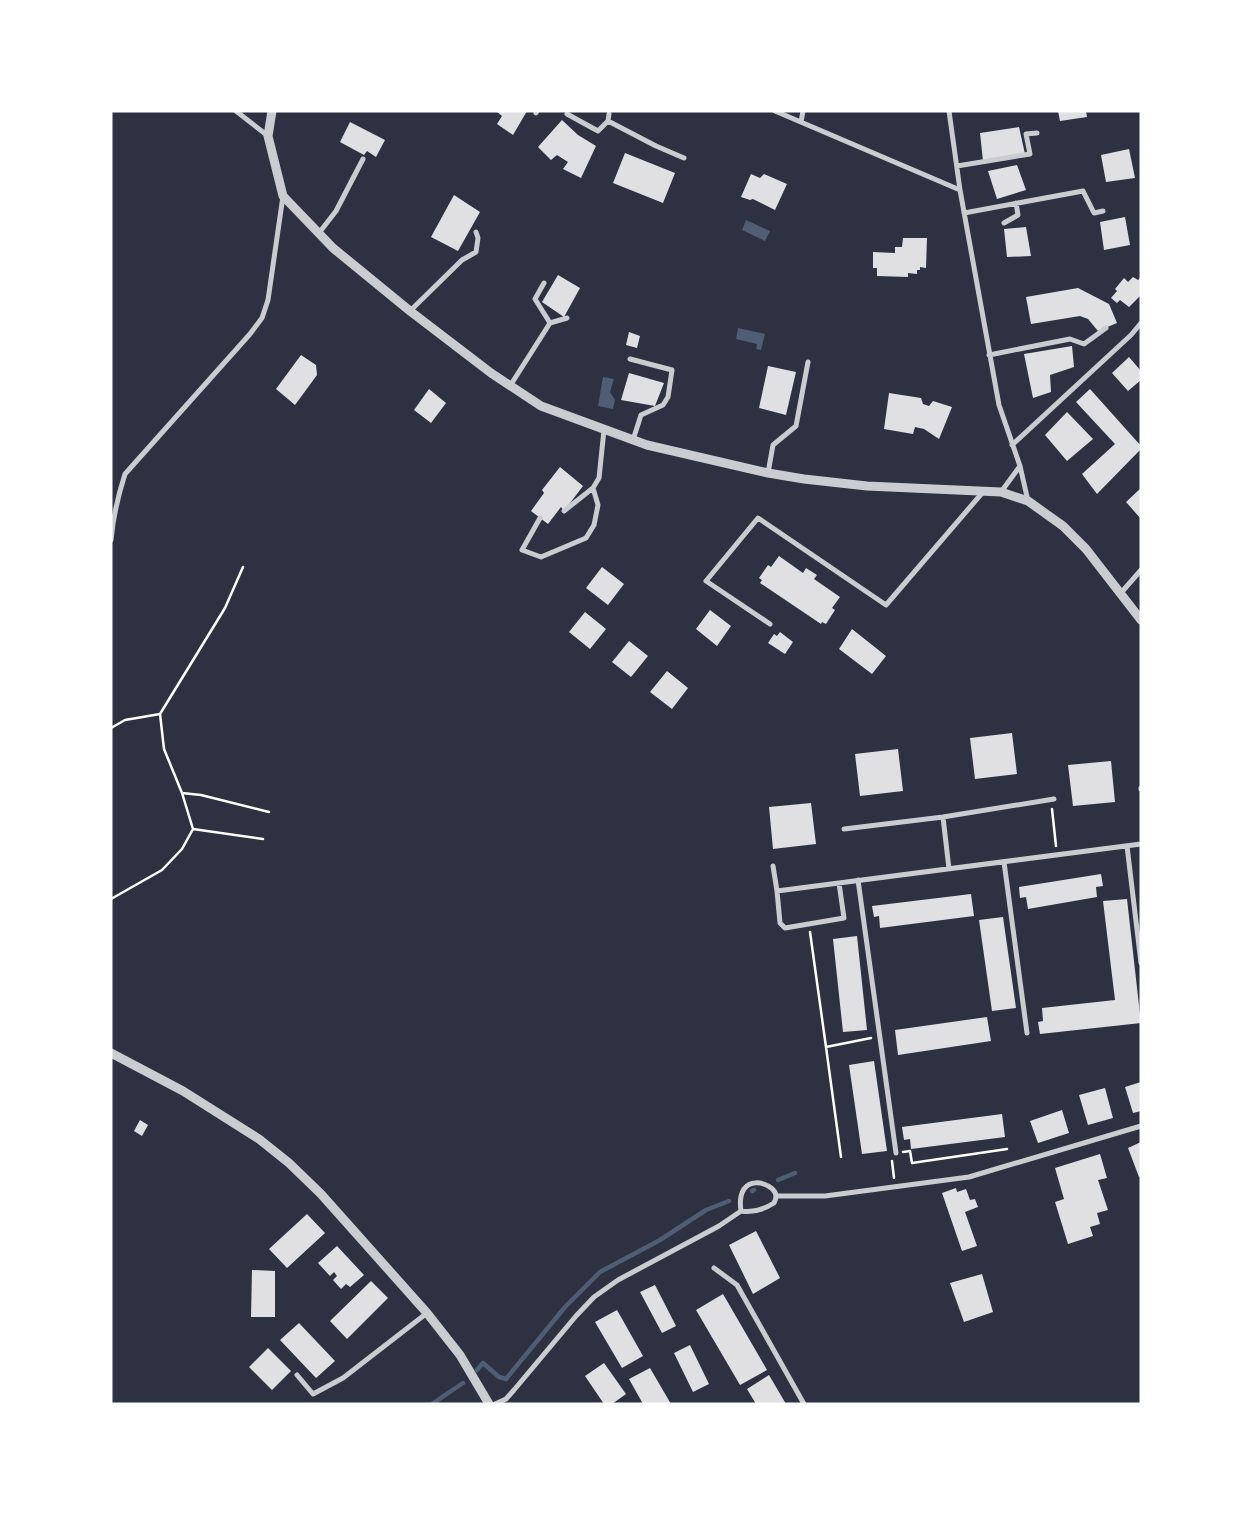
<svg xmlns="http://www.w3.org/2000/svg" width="1252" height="1515" font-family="Jost,sans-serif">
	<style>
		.water { fill: #4f5d75 }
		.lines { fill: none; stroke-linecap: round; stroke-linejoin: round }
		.stream { stroke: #4f5d75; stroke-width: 4.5 }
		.building { fill: #e0e0e3 }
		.path { stroke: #fff; stroke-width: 2.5 }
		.minor { stroke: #caccd0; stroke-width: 5 }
		.tertiary { stroke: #caccd0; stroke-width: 9 }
	</style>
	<rect width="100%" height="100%" fill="#2d3142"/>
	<path class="water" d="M746,220L770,231L765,241L742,230Z
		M738,328L765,334L761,350L756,349L757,344L736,339Z
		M603,377L614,379L610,392L615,400L613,409L598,406Z"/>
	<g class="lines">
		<path class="stream" d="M778,1180L795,1173
			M752,1191L754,1190
			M477,1370L483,1363L499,1377L506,1379L565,1307L600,1272L660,1240L706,1210L729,1201
			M432,1404L463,1383"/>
	</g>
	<path class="building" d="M496,111H527L513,135L497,124L502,116Z
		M1058,111H1086L1087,117L1060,121Z
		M562,120L578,135L596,146L581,178L563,169L568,162L557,155L551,160L538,147Z
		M350,122L385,140L376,157L367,151L364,155L340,142Z
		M1019,127L1025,154L983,161L980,133Z
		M1129,149L1135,178L1106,182L1101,155Z
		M625,153L675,173L663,203L613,183Z
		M1017,165L1026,190L997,199L988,171Z
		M751,174L760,178L764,174L787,184L775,210L753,199L750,200L741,197Z
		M454,195L480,212L458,251L431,237Z
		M1125,217L1130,245L1104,250L1100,222Z
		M1026,227L1031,256L1007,257L1004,229Z
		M903,238H927L926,268L920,267V270H917V274L908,273V277L877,276V268H873V252L895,253V247H902Z
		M558,275L580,288L564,317L542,302Z
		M1133,277L1138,280L1141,277V295L1129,307L1120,300L1117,303L1111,298L1117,291L1115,289L1124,278L1128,282Z
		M1078,288L1109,304L1117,323L1098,331L1088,319L1080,316L1031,324L1026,297Z
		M629,332L640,336L637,348L626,345Z
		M1072,346L1074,367L1050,375L1051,392L1033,398L1024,354Z
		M301,355L316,365L317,375L295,405L276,389Z
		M1129,357L1141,371V380L1128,391L1112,373Z
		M768,366L796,372L786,415L759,408Z
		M629,373L664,383L655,406L621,400Z
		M429,389L446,403L431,423L414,410Z
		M1090,389L1141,446V449L1097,494L1082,474L1115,444L1076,402Z
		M889,393L921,398L923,404L929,406L933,401L952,407L939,439L924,429L915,427L913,434L884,429Z
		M1067,412L1093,439L1067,461L1045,435Z
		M560,467L583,486L564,511L561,507L548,524L531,511L544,493L542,490Z
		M1141,488V519L1126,502Z
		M779,556L803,573L806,568L817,575L814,579L840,597L832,608L835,610L826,624L822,622L821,624L760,583L762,580L759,578L768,565L771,567Z
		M602,567L624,584L608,605L586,588Z
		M710,610L731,626L717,646L696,629Z
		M585,612L606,629L590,649L569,632Z
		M852,629L886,656L872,674L839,649Z
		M780,632L793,642L785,654L768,643L774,634L777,636Z
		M629,641L648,656L631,677L612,662Z
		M667,671L688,688L672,709L650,692Z
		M1012,733L1017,774L975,779L970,738Z
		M898,749L903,791L860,796L855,754Z
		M1111,761L1115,802L1073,806L1068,765Z
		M811,803L816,844L773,849L769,807Z
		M1101,874L1103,886L1096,887L1097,897L1028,909L1026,897L1020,898L1019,887Z
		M971,894L974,916L880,928L879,916L874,917L872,906Z
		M1127,899L1141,1023L1040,1034L1038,1022L1043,1021L1042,1008L1115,1000L1103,901Z
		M1003,917L1016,1008L992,1011L979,920Z
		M857,936L867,1030L843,1032L833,939Z
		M987,1017L991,1041L898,1055L895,1030Z
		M874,1061L887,1151L862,1154L849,1065Z
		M1141,1082V1111L1133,1113L1125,1087Z
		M1105,1088L1113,1118L1088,1125L1079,1095Z
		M1062,1110L1069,1133L1038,1143L1030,1121Z
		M1002,1114L1005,1137L911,1149L910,1139L904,1140L902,1127Z
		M140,1120L148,1125L142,1136L134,1131Z
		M1141,1142V1176L1139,1177L1128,1148Z
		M1100,1154L1107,1178L1098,1180L1108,1210L1097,1213L1100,1224L1090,1227L1093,1236L1068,1244L1055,1202L1064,1199L1055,1168Z
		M956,1188L957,1192L966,1189L970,1200L975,1199L978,1207L965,1212L977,1246L962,1251L942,1193Z
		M307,1214L325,1233L287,1268L269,1249Z
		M756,1231L780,1278L753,1294L729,1245Z
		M337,1246L364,1275L350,1287L346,1284L341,1289L333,1280L337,1276L334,1272L330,1276L318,1263Z
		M252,1270L275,1271V1317H251Z
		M982,1274L993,1312L964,1322L950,1283Z
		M371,1281L388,1298L347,1339L330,1321Z
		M655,1285L676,1326L662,1333L640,1292Z
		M723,1294L767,1370L740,1385L696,1310Z
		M617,1310L643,1356L622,1368L595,1322Z
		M299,1323L335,1361L316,1378L280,1340Z
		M690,1345L709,1384L693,1392L674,1353Z
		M268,1348L291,1371L272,1390L249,1367Z
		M604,1363L626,1394L612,1404H604L585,1376Z
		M650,1368L671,1404H643L629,1379Z
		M769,1375L786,1404H756L747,1389Z"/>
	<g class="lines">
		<path class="path" d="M111,728L125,720L160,714L225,608L243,567
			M182,793L201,795L269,812
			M1052,809L1056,846
			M193,829L263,839
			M111,899L162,870L182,849L193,829L182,793L164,749L160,714
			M810,932L826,1047L871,1038
			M826,1047L841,1157
			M903,1152L910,1151L912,1163L1007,1149
			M892,1161L894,1178"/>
		<path class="minor" d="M236,111L268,136
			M775,111L960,190
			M949,111L960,190L999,405L1020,466L1028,501
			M536,113L537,111
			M567,114L598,131L608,121
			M609,114L608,121L656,146L684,158
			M801,122L803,111
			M957,166L1030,154L1026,134L1037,133
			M964,213L1083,191L1094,213L1103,211
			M1004,223L1018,215L1016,203
			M319,233L336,211L363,159
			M410,311L462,260L476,252L478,238L476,232
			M550,323L567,318
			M989,355L1070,339L1084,344L1106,328
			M630,359L672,370L668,397L663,405L641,415L633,440
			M510,386L550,323L535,299L544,283
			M1012,445L1131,335L1141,323
			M768,473L773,445L796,426L808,362
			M1001,492L1020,466
			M564,511L593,488
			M540,518L522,550L541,557L586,538L594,525L598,505L593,488L599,478L604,430
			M111,540C113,517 118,496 125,474L250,334L262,318L268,300L283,196
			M1120,594L1141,570
			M770,624L706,581L758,518L886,605L983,492
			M1141,788V789
			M943,817L949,869
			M844,829L943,817L1054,799
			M1127,846L1141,963
			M1004,862L1027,1033
			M773,866L777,891
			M858,880L896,1153
			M839,883L844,918L785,928L780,923L777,891C898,876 1019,859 1141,844
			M776,1196H825L969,1177L1141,1126
			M714,1268L737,1285L804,1404
			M297,1375L313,1394L343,1378L427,1313
			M495,1404L506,1399L514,1390L576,1316L594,1297L618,1280L719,1226L741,1211C753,1213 763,1210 774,1203C775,1201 776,1198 776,1196C775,1182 735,1170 741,1211"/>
		<path class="tertiary" d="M272,111L268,136L283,196L333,248L410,311L491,373L541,406L647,445L768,473L804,479L867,486L1001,492L1028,501L1063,526L1086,549L1141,620
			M111,1053L183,1091L259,1139L289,1163L321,1194L427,1313L460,1355L489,1404"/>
	</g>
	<rect width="1252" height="1515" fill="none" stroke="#ffffff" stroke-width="225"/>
</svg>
